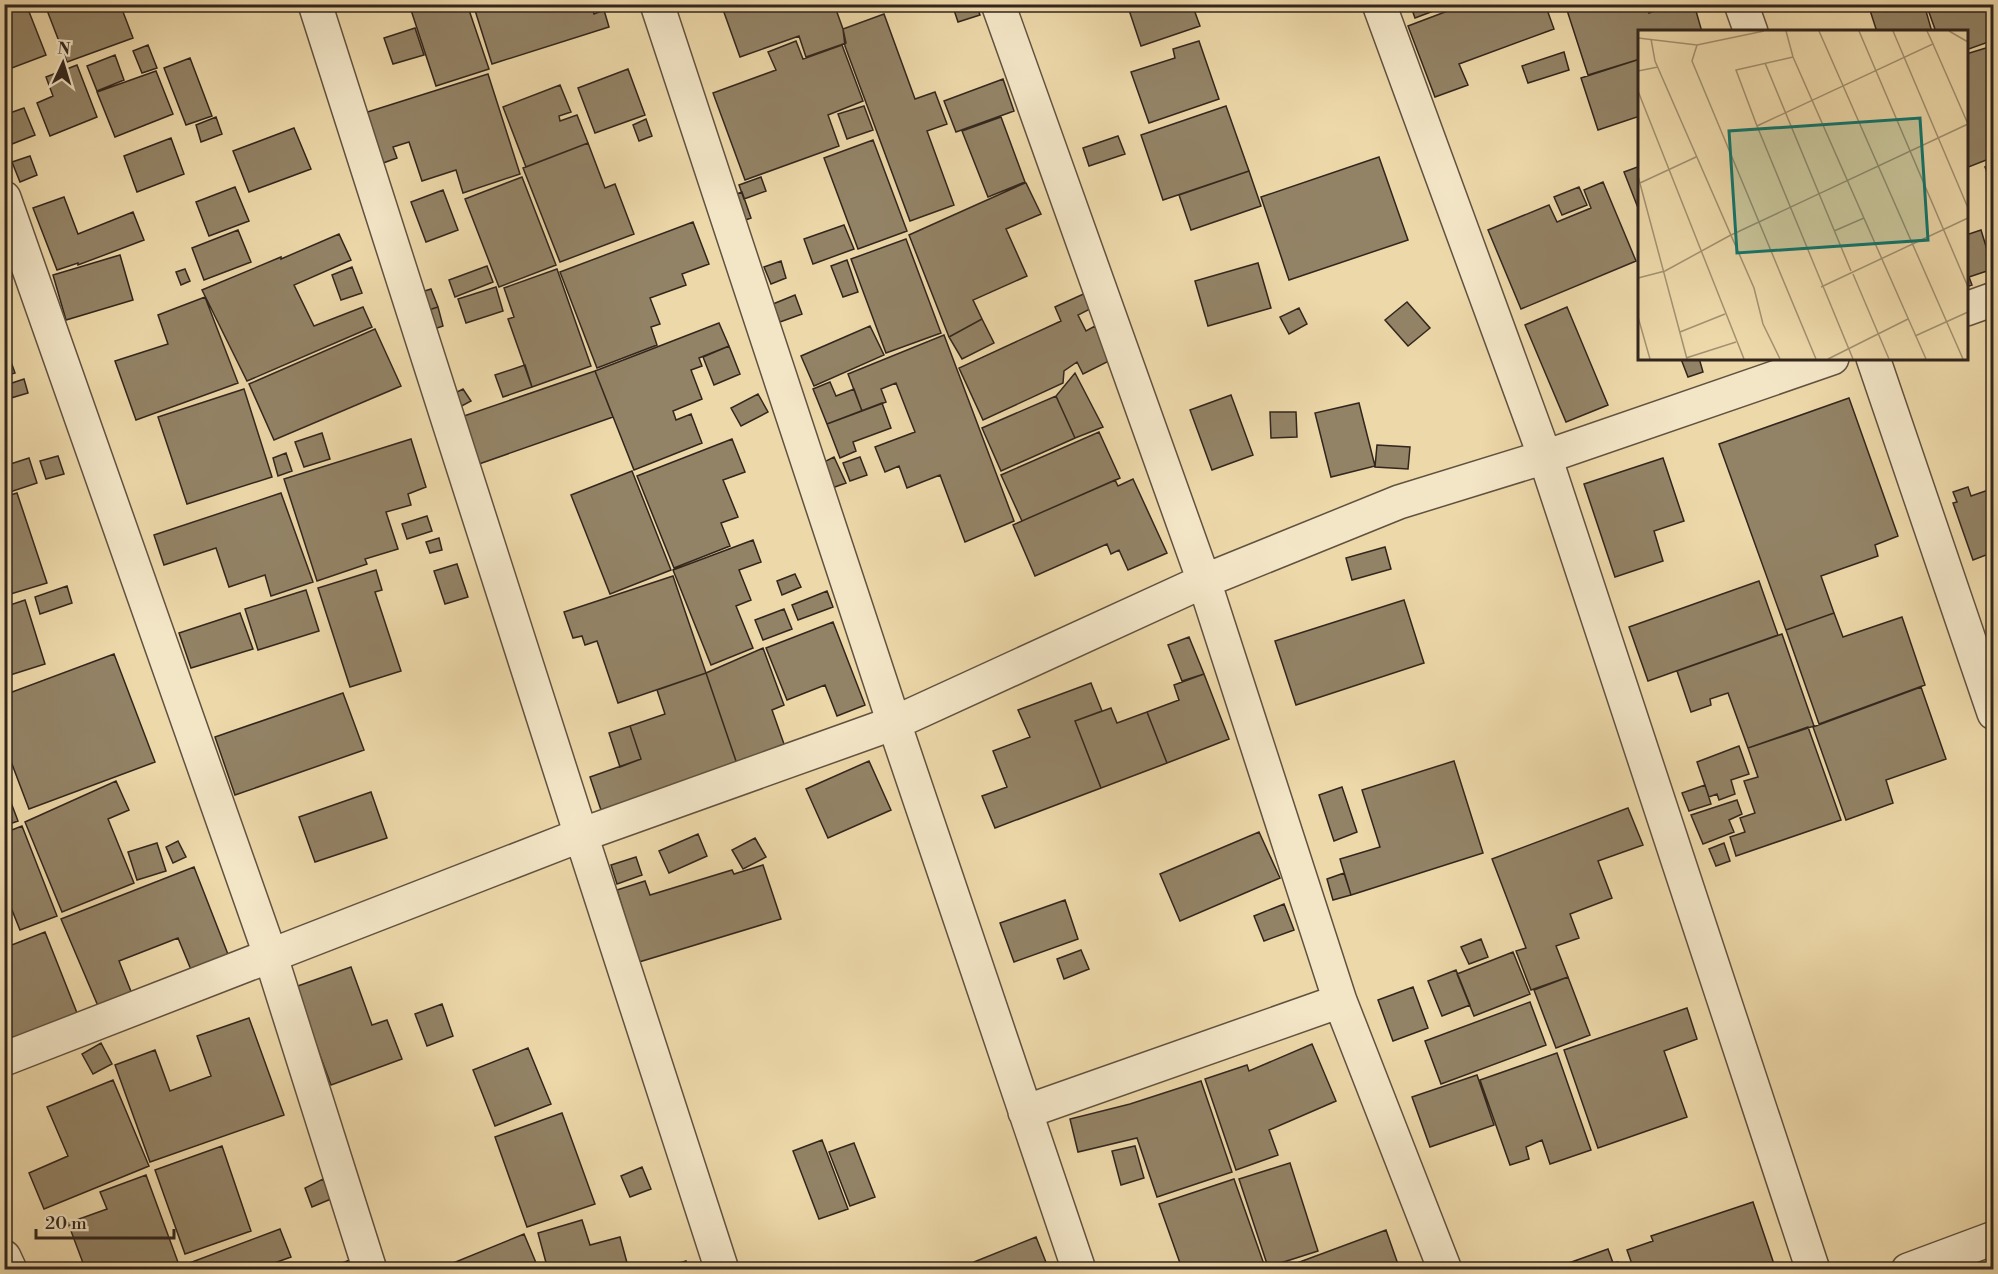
<svg xmlns="http://www.w3.org/2000/svg" width="1998" height="1274" font-family="'Libre Bodoni',serif">
	<style>
		.building { fill: #938366; stroke: #32261d; stroke-width: 1.5 }
		.lines { fill: none; stroke-linecap: round; stroke-linejoin: round }
		.street-casing { stroke: #615240; stroke-width: 36 }
		.street { stroke: #f3e6c7; stroke-width: 33 }
		.inset-road { fill: none; stroke: #a29171; stroke-width: 1.5 }
		.view { fill: #0f766e; fill-opacity: 0.15; stroke: #0f766e; stroke-width: 3 }
		.inset-edge { fill: none; stroke: #32261d; stroke-width: 3 }
	</style>
	<rect width="100%" height="100%" fill="#edd8a9"/>
	<filter id="stains"><feTurbulence type="fractalNoise" baseFrequency=".00333" numOctaves="4"/><feColorMatrix values="0 0 0 0 .2 0 0 0 0 .09 0 0 0 0 .02 0 0 0 .5 -.17"/></filter>
	<radialGradient id="worn" r=".72"><stop offset=".6" stop-color="#630" stop-opacity="0"/><stop offset="1" stop-color="#630" stop-opacity=".3"/></radialGradient>
	<path class="building" d="M13,4H26L46,55L4,71V8Z
		M120,4L133,38L67,62L45,5Z
		M409,4H467L489,69L436,86Z
		M473,4H591L594,14L604,10L609,27L492,64Z
		M721,4H834L843,29L846,43L806,57L799,36L740,57Z
		M952,4H976L980,15L958,22Z
		M1127,4H1192L1200,26L1141,46Z
		M1410,4H1452L1415,18Z
		M1466,4H1545L1554,29L1459,64L1468,85L1435,97L1408,26Z
		M1565,4H1646L1649,13L1673,4H1694L1702,32H1640V59L1588,75Z
		M1868,4H1924L1932,32H1877Z
		M1926,4H1994V40L1966,50V32H1936Z
		M884,14L915,99L935,92L947,124L927,131L954,205L910,221L845,46L843,29Z
		M415,28L424,55L393,64L384,38Z
		M796,41L803,59L842,45L863,101L828,115L839,146L745,180L713,93L776,70L768,52Z
		M1199,41L1219,99L1149,123L1131,72L1175,58L1173,49Z
		M148,45L157,68L142,73L133,51Z
		M1986,48L1994,69V157L1966,168V54Z
		M1564,52L1569,70L1528,83L1522,66Z
		M115,55L124,80L97,91L87,66Z
		M190,58L212,116L186,125L164,68Z
		M1640,59V116L1598,130L1581,78Z
		M77,65L97,117L50,136L37,103L53,96L46,77Z
		M628,69L645,115L595,133L578,88Z
		M156,71L173,114L115,137L97,92Z
		M488,74L520,174L463,193L456,170L422,181L409,142L393,147L397,158L375,166L358,115Z
		M1003,79L1014,111L956,132L944,101Z
		M560,85L571,112L559,116L560,121L577,115L588,143L526,167L503,107Z
		M864,106L873,130L847,139L838,114Z
		M1226,106L1249,171L1163,200L1141,135Z
		M24,108L35,135L12,144L4,127V115Z
		M216,117L222,134L201,142L196,125Z
		M1001,117L1025,182L988,197L962,131Z
		M646,119L652,136L639,141L633,125Z
		M294,128L311,169L249,192L233,151Z
		M1118,136L1125,154L1089,166L1083,148Z
		M171,138L184,174L137,192L124,156Z
		M873,140L907,231L858,249L824,158Z
		M588,143L605,188L615,184L634,234L560,262L523,168Z
		M30,156L37,175L20,182L12,162Z
		M1379,157L1408,240L1289,280L1261,197Z
		M1994,163V191L1985,167Z
		M1640,166V213L1624,172Z
		M1249,171L1261,206L1191,230L1179,195Z
		M522,177L556,265L499,287L465,199Z
		M761,177L766,191L744,199L739,185Z
		M1603,182L1636,261L1521,309L1488,230L1549,205L1557,222L1591,208L1584,190Z
		M1025,183H1026L1041,214L1006,229L1027,276L973,300L982,319L949,337L909,235Z
		M235,187L249,221L209,236L196,202Z
		M1579,187L1587,205L1562,215L1554,197Z
		M443,190L458,230L426,242L411,202Z
		M742,192L751,218L732,225L723,199Z
		M64,197L78,234L133,212L144,240L78,265V263L57,270L33,208Z
		M693,222L709,264L682,274L686,285L650,298L660,324L651,327L657,345L597,368L560,272Z
		M844,225L854,249L813,264L804,239Z
		M238,230L251,262L204,280L192,248Z
		M1981,230L1993,269L1969,277L1972,285L1966,287V235Z
		M339,234L351,260L294,285L314,326L363,307L372,327L247,381L202,290L281,257V259Z
		M906,239L941,333L886,353L851,259Z
		M120,255L133,300L66,320L53,275Z
		M847,260L858,292L843,297L831,266Z
		M781,261L786,278L771,284L764,267Z
		M1258,263L1271,308L1208,326L1195,281Z
		M487,266L493,282L455,297L449,280Z
		M352,267L362,293L341,300L332,275Z
		M185,269L190,281L181,285L176,272Z
		M557,269L591,366L532,387L508,319L514,317L504,288Z
		M496,287L503,311L466,323L458,299Z
		M431,289L438,307L422,312L415,294Z
		M1090,291L1096,306L1078,315L1086,331L1095,326L1111,360L1083,374L1077,362L1064,371L1063,383L983,420L959,368L1061,321L1055,307Z
		M795,295L802,314L780,322L773,304Z
		M205,297L238,383L136,420L115,361L168,344L158,315Z
		M1407,302L1430,328L1408,346L1385,320Z
		M438,307L443,326L428,331L422,312Z
		M1567,307L1608,405L1566,422L1525,325Z
		M1299,308L1307,324L1289,334L1280,317Z
		M982,319L994,343L962,359L949,337Z
		M719,323L729,346L699,358L702,366L691,370L702,399L673,411L676,420L691,414L702,443L634,470L595,371Z
		M870,326L884,355L814,386L801,356Z
		M375,329L401,386L274,440L249,384Z
		M944,335L1014,521L965,542L940,475L907,488L899,466L885,472L875,447L915,432L896,383L881,389L886,402L862,411L848,374Z
		M729,346L740,374L714,385L703,357Z
		M1699,358L1703,372L1688,377L1681,359Z
		M10,359L15,373L4,376V361Z
		M525,365L532,387L503,397L495,375Z
		M595,371L613,417L479,464L461,417Z
		M1075,373L1103,427L1075,438L1056,396Z
		M24,379L28,393L11,398L6,385Z
		M830,382L836,396L854,389L862,411L827,424L813,389Z
		M244,389L272,477L187,504L158,417Z
		M463,389L471,401L458,408L451,395Z
		M758,394L768,412L741,426L731,408Z
		M1231,395L1253,455L1212,470L1190,410Z
		M1056,396L1075,438L1001,471L982,428Z
		M1849,398L1898,536L1875,545L1878,556L1821,576L1834,613L1786,630L1719,444Z
		M882,403L891,428L853,442L856,451L840,458L827,424Z
		M1359,403L1375,466L1331,477L1315,413Z
		M1270,412H1296L1297,437L1271,438Z
		M1099,432L1120,478L1022,521L1001,475Z
		M322,433L330,459L304,467L295,442Z
		M411,439L426,487L408,494L411,505L386,512L398,549L365,559L367,564L317,581L284,479Z
		M732,439L745,472L723,480L738,517L721,523L730,546L674,568L637,476Z
		M1377,445L1410,447L1408,469L1375,467Z
		M286,453L292,471L278,476L273,458Z
		M58,456L64,474L46,479L40,461Z
		M834,457L846,483L832,488L822,463Z
		M860,457L867,475L850,481L843,463Z
		M29,458L37,483L4,494V466Z
		M1663,458L1684,521L1654,531L1663,561L1615,577L1584,484Z
		M632,471L671,570L610,594L571,495Z
		M1133,479L1167,553L1128,570L1119,550L1111,554L1107,544L1035,576L1013,525L1115,480L1118,486Z
		M1968,487L1971,496L1994,488V552L1973,560L1953,503L1957,502L1953,492Z
		M17,493L47,583L4,596V497Z
		M281,493L313,582L271,596L265,575L229,587L216,548L164,565L154,535Z
		M427,516L432,531L407,539L402,524Z
		M439,538L442,550L430,553L426,542Z
		M753,540L761,562L739,570L751,600L736,606L753,648L711,665L673,570Z
		M1385,547L1391,569L1352,580L1346,558Z
		M457,564L468,597L445,604L434,571Z
		M376,570L382,590L375,592L401,671L350,687L318,588Z
		M795,574L801,587L782,595L777,581Z
		M673,576L706,673L618,703L597,641L585,645L582,636L573,638L564,612Z
		M1759,581L1778,635L1648,681L1629,627Z
		M67,586L72,603L40,614L35,597Z
		M306,590L319,631L258,650L245,609Z
		M827,591L833,607L798,620L792,605Z
		M25,600L45,664L4,677V607Z
		M1404,600L1424,663L1296,705L1275,641Z
		M784,609L792,629L763,640L755,620Z
		M240,613L253,649L191,668L179,633Z
		M1834,613L1843,637L1902,617L1925,685L1819,724L1786,630Z
		M833,622L865,705L837,716L825,685L787,700L766,648Z
		M1782,634L1814,726L1748,748L1728,693L1710,699L1711,705L1691,712L1677,671Z
		M1189,637L1204,674L1182,681L1168,645Z
		M763,648L784,705L772,710L784,744L737,764L706,673Z
		M114,654L155,762L29,809L4,743V695Z
		M706,673L737,764L601,810L590,777L641,759L630,726L665,714L657,690Z
		M1204,674L1229,739L1167,763L1147,712L1179,700L1174,685Z
		M1091,683L1102,711L1075,721L1101,788L995,828L982,796L1007,787L993,751L1030,737L1018,710Z
		M1921,687L1946,759L1886,780L1893,803L1846,820L1813,727Z
		M343,693L364,750L235,795L215,737Z
		M1111,708L1117,723L1147,712L1167,763L1101,788L1075,721Z
		M630,726L641,759L620,767L609,733Z
		M1808,727L1841,820L1736,856L1730,837L1745,832L1740,818L1755,813L1744,781L1758,777L1748,748Z
		M1739,746L1749,774L1731,780L1735,794L1719,800L1717,794L1709,797L1697,762Z
		M869,761L891,810L828,838L806,789Z
		M1454,761L1483,853L1351,895L1340,859L1380,847L1362,790Z
		M116,781L129,810L108,819L134,883L62,912L25,822Z
		M4,784L18,821L4,826Z
		M1705,785L1711,804L1689,811L1682,793Z
		M1342,787L1357,832L1334,841L1319,795Z
		M371,792L387,838L315,862L299,817Z
		M1737,800L1742,814L1729,820L1734,832L1703,844L1691,815Z
		M1628,808L1643,845L1598,861L1612,898L1570,914L1579,938L1556,946L1568,977L1531,990L1516,951L1526,948L1492,859Z
		M22,826L57,916L20,930L4,890V833Z
		M1259,832L1280,878L1180,921L1160,874Z
		M698,834L707,856L669,873L659,851Z
		M755,838L766,857L743,869L732,850Z
		M178,841L186,857L173,863L166,847Z
		M157,843L166,871L137,880L128,852Z
		M1724,843L1730,861L1716,866L1709,849Z
		M636,857L642,875L617,884L611,865Z
		M763,865L781,919L639,962L617,890L645,881L650,895L732,870L734,874Z
		M194,867L231,962L194,977L178,938L119,961L134,999L101,1013L61,919Z
		M1344,873L1351,895L1333,900L1327,879Z
		M1065,900L1078,939L1014,962L1000,923Z
		M1284,904L1294,930L1264,941L1254,916Z
		M45,932L79,1018L15,1044L4,1018V948Z
		M1481,939L1488,957L1469,964L1461,947Z
		M1081,950L1089,969L1064,979L1057,959Z
		M1513,952L1530,994L1474,1016L1457,974Z
		M351,967L372,1025L387,1020L402,1059L331,1085L295,987Z
		M1456,970L1470,1005L1442,1016L1428,981Z
		M1568,977L1590,1035L1556,1048L1534,990Z
		M1413,987L1428,1028L1393,1041L1378,1000Z
		M1530,1002L1546,1045L1441,1084L1425,1041Z
		M442,1004L453,1036L427,1046L415,1014Z
		M1687,1008L1697,1039L1664,1051L1687,1117L1598,1148L1564,1050Z
		M249,1018L284,1115L150,1162L115,1065L155,1050L170,1091L211,1076L197,1036Z
		M101,1043L112,1064L93,1074L82,1054Z
		M1312,1044L1336,1101L1269,1130L1278,1155L1236,1170L1205,1079L1247,1065L1249,1071Z
		M528,1048L551,1104L495,1126L473,1070Z
		M1557,1053L1591,1150L1550,1164L1542,1140L1526,1147L1529,1159L1510,1165L1480,1080Z
		M1477,1075L1494,1125L1430,1147L1412,1097Z
		M113,1080L149,1166L44,1209L29,1173L68,1156L47,1107Z
		M1201,1081L1232,1172L1157,1197L1137,1138L1078,1152L1070,1119L1130,1104Z
		M562,1113L595,1204L527,1227L495,1137Z
		M822,1140L848,1209L819,1219L793,1151Z
		M854,1143L875,1197L850,1206L829,1152Z
		M222,1146L251,1231L185,1254L155,1170Z
		M1135,1146L1144,1178L1121,1185L1112,1151Z
		M1290,1163L1318,1251L1268,1267L1239,1179Z
		M642,1167L651,1189L630,1197L621,1176Z
		M146,1175L179,1265L165,1270H64L83,1263L68,1223L107,1209L100,1192Z
		M323,1179L331,1199L312,1207L305,1188Z
		M1234,1179L1266,1270H1161L1180,1263L1159,1204Z
		M1753,1202L1776,1270H1634L1627,1250L1653,1241L1651,1236Z
		M582,1220L590,1245L620,1237L629,1270H548L538,1233Z
		M280,1229L291,1257L266,1266L267,1270H186L184,1265Z
		M1386,1230L1400,1270H1278Z
		M524,1234L539,1270H436Z
		M1036,1237L1049,1270H977L974,1262Z
		M1608,1249L1613,1263L1618,1262L1621,1270H1549Z
		M362,1255L368,1270L330,1268Z
		M686,1261L688,1270H656Z"/>
	<g class="lines">
		<defs>
			<path id="street" d="M315,4L581,835L722,1270
				M657,4L894,723L1079,1270
				M998,4L1204,581L1340,1001L1445,1270
				M1379,4L1545,457L1813,1270
				M1741,4L1751,32
				M4,198L270,954L370,1270
				M1966,309L1994,299
				M1873,358L1994,713
				M4,1059L581,835L894,723L1204,581L1399,502L1545,457L1832,358
				M1025,1112L1340,1001
				M4,1257L10,1270
				M1908,1270L1994,1238"/>
		</defs>
		<use href="#street" class="street-casing"/>
		<use href="#street" class="street"/>
	</g>
	<g transform="translate(1638 30)">
		<rect width="330" height="330" fill="#edd8a9"/>
		<path class="inset-road" d="M148,1L155,27L288,329M181,1L325,329M221,1L330,257M255,1L330,178M311,1L330,12M0,8L59,15L126,1M13,9L17,31L116,258L125,294L142,329M295,14L330,94M59,15L54,31L178,329M127,33L213,241M0,41L20,37M0,61L106,329M119,96L98,40L155,27M0,146L49,329M2,153L58,127M196,201L226,188M215,244L251,329M0,248L27,241L91,206L330,94M183,257L330,188M0,287L12,329M42,302L87,284M277,306L330,282M48,328L98,312M190,329L270,289M215,329L119,96L295,14L289,1"/>
		<path class="view" d="M282,88L290,210L99,223L91,101Z"/>
		<rect width="330" height="330" class="inset-edge"/>
	</g>
	<rect width="1998" height="1274" fill="none" stroke="#edd8a9" stroke-width="24"/>
	<rect x="6" y="6" width="1986" height="1262" fill="none" stroke="#32261d" stroke-width="3"/>
	<rect x="12" y="12" width="1974" height="1250" fill="none" stroke="#32261d" stroke-width="1.5"/>
	<g transform="translate(63 63) rotate(4)" stroke="#f3e6c7" stroke-width="4.5" paint-order="stroke">
	<path d="M0-4.5L10 22L0 15L-10 22Z" fill="#32261d"/>
	<text y="-9" font-size="16" font-weight="bold" text-anchor="middle" fill="#32261d">N</text>
	</g>
	<path d="M36 1229v9h138v-9" fill="none" stroke="#32261d" stroke-width="3"/>
	<text x="45" y="1229" font-size="18" fill="#32261d" stroke="#f3e6c7" stroke-width="4.5" paint-order="stroke">20 m</text>
	<rect width="100%" height="100%" filter="url(#stains)"/>
	<rect width="100%" height="100%" fill="url(#worn)"/>
</svg>
